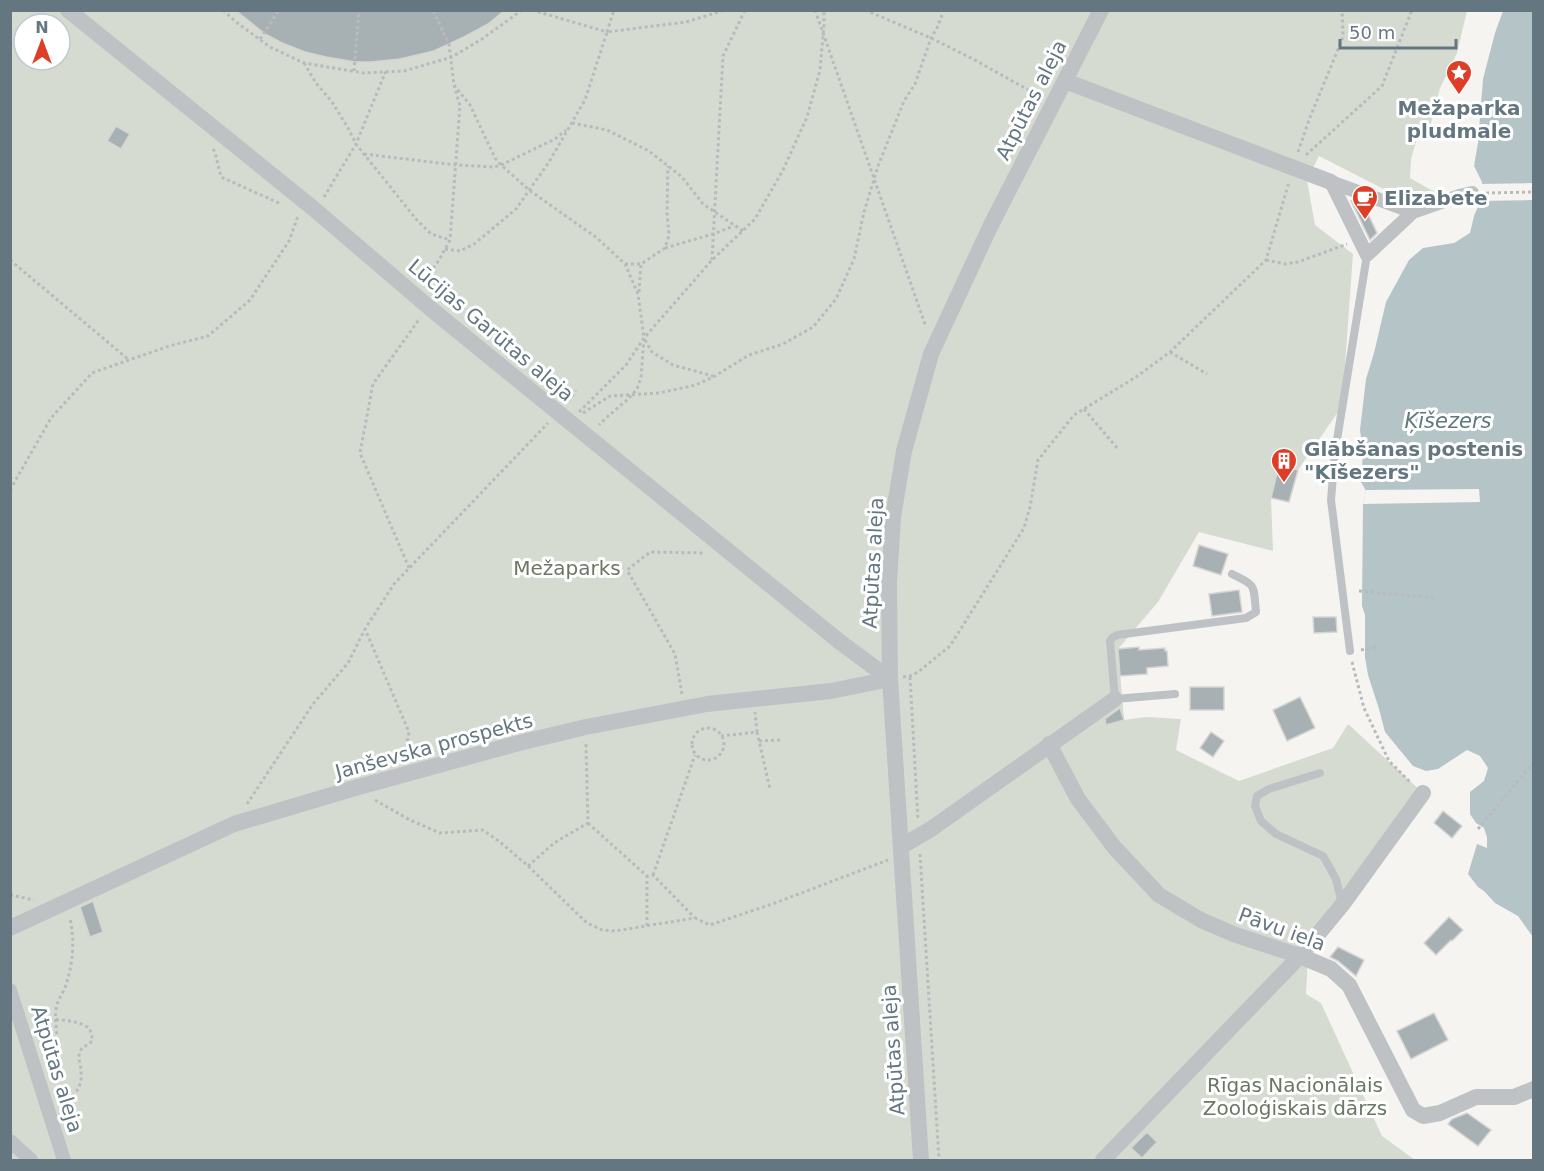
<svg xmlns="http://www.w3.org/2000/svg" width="1544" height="1171" font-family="'DejaVu Sans',sans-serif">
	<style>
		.green { fill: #d6dbd2; fill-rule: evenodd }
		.water { fill: #b5c4c6 }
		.pier { fill: #f5f4f1 }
		.building { fill: #a7b0b3; stroke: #d6d5d3; stroke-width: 1.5 }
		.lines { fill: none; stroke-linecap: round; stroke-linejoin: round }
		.path { stroke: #b8bbbd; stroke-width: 3; stroke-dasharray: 3 3; stroke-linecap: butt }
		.service { stroke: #bec2c5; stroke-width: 8 }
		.pedestrian { stroke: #bec2c5; stroke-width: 14 }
		.minor { stroke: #bec2c5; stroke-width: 16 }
		.labels { text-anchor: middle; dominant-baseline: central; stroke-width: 6; stroke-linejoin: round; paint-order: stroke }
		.street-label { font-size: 20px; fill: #647781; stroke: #fff }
		.poi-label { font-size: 20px; font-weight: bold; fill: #647781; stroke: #fff; text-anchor: start }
		.park-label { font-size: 20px; fill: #697863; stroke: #fff }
		.water-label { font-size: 21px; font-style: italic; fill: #5f7a7f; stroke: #fff }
	</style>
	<rect width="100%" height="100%" fill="#f5f4f1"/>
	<path class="green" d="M10,11H1467L1457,53L1440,88L1430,127L1416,142L1411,159L1410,178L1440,195L1413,204L1319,156L1307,180L1315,225L1353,254L1342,406L1298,470L1279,466L1271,498L1273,551L1199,532L1158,602L1118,649L1124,720L1146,717L1181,719L1176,750L1239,781L1333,748L1348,724L1423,793L1309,938L1306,994L1321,1003L1382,1136L1415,1160H11ZM24,24H60V60H24Z"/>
	<path class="water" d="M1503,11H1533V937L1518,916L1495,903L1484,891L1478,887L1468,874L1477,844L1487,848V837L1484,828L1476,823L1470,814V792L1484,781L1488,768L1480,756L1467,750L1438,769L1426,771L1413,766L1385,732L1379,709L1368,675L1365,657V615L1362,606L1363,504L1366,491L1361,482L1363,453L1360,430L1366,379L1374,353L1386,302L1409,260L1423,248L1454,243L1470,233L1474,216L1481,200L1482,182L1474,166L1478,143L1483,79L1495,33Z"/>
	<path class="pier" d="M1533,183V200L1477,201L1479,184Z
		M1479,489L1480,502L1363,504L1366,490Z"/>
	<path class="building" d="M235,10H505L488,24L464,37L434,51L400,59L371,62H355L326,57L305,52L282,43L265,34Z
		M116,126L130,134L121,149L107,141Z
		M1354,200L1363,203L1377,233L1370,240L1351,201Z
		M1279,465L1298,470L1289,502L1271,498Z
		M1199,545L1228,554L1221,575L1193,566Z
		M1239,590L1242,612L1212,616L1209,594Z
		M1313,617H1336L1337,632L1314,633Z
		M1139,647V650L1165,648V651H1167L1168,666L1147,668V674L1120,676L1118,649Z
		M1190,687H1224V710H1190Z
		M1300,697L1315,728L1287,741L1273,710Z
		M1120,708L1124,720L1106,725L1105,719Z
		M1211,732L1224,741L1213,757L1200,748Z
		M1443,811L1462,826L1452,838L1434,823Z
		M93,901L103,932L90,937L80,907Z
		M1449,917L1463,930L1452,941L1451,940L1436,955L1424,943Z
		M1338,947L1364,960L1356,976L1338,961L1330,957Z
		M1434,1013L1448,1040L1411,1059L1397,1031Z
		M1467,1113L1491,1130L1478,1146L1448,1124L1452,1119Z
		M1147,1132L1157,1142L1142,1158L1131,1148Z"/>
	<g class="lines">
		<path class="path" d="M223,10L236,22L270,47L304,63L364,73L404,71L452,57L482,39L522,10
			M532,10L607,32L614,10
			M815,10L926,327
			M865,10L931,38L973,59L1041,97
			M260,39L279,10
			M304,63L316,83L332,102L348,128L356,144L416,219L431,234L450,240
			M354,71L359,10
			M454,85L470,105L495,158L501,165L529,190L597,238L625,264L638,294L644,338L641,378L637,389L628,399L606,418L599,425
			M572,123L607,130L649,151L682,177L703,204L743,231
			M213,149L215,152L221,177L281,204
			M1298,152L1309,120L1343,37L1342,10
			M364,154L456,165L494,167L501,165L555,139L566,130
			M1306,155L1382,86L1412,10
			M1486,193L1534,192
			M324,197L356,144L385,73H384
			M665,248L713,234L734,226
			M445,249L460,251L474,244L516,209L549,162L585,100L607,32L686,22L725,10
			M10,260L129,360
			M712,260L723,56L745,10
			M1266,260L1285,264L1298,262L1347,244
			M625,264H641L665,248L669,235L667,213L668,166
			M423,283L439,260L450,240L460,106L454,85L449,44L433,10
			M639,292L641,264
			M645,340L652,352L673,365L713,376
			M1170,352L1207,374
			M568,401L576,391
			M1084,409L1117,448
			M579,412L626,365L644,338L712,260L755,219L783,170L807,117L820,70L824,25V10
			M583,413L610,396L659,393L696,385L715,376L749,355L783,344L813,327L836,299L854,259L864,212L878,166L904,101L915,84L931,38L937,28L944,10
			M10,490L51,418L92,373L169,346L208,336L250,300L289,241L298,216
			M409,568L360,453L373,384L420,318
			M1359,591L1435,598
			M1361,650L1379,646
			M1352,662L1364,708L1389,761L1411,783
			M903,677L910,676L918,672L950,646L1024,528L1030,507L1038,460L1074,415L1136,377L1170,352L1266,260L1289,182
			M910,677L918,820
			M682,694L675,654L627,570L650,552L705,553
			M692 744a16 16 0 1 1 32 0a16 16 0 1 1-32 0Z
			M757,732L770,789
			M721,736L757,732L755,712
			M759,741L780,740
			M404,759L409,732L365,629L394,584L548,423
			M375,800L410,820L440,833L483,830L500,842L528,866L587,923L602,930L615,931L695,918L710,925L775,903L888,860
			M247,804L313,704L348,663L365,629
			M588,823L647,876L653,875L695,918
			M1478,829L1534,762
			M920,854L939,1160
			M528,866L554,843L588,823L586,744
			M653,875L695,755
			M10,895L34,900
			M647,926V876
			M32,1018C45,1019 77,1019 87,1027C92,1031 92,1036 92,1041C89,1045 83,1046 81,1050C78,1055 79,1059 80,1064C84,1085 78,1093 62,1105
			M49,1068C65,1047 53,1032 56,1009C57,1001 62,995 65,988C73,964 75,942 70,918"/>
		<path class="service" d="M1350,651L1331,500L1335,452L1367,255
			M1175,694L1115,699L1110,641L1112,638L1117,635L1246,618L1256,612C1253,584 1257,586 1232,574
			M1320,773L1269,789L1257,796L1255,806L1261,821L1276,834L1323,856L1330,868L1336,879L1342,904"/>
		<path class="pedestrian" d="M1331,182L1413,212L1367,255Z
			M1413,212L1459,196L1472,193
			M10,990L64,1160
			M10,1141L31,1160"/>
		<path class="minor" d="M68,10L314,209L431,309L840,642L890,679
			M1065,81L1331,182
			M1049,744L1078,799L1114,847L1159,895L1201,920L1233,934L1300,956L1331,969L1349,985L1413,1110L1423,1116L1440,1113L1476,1097H1514L1534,1089
			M902,846L931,829L1115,699
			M10,928L234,824L355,788L519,743L586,727L707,704L831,691L890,679
			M921,1160L890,679L889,583L893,517L904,451L931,354L990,227L1101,10
			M1103,1160L1300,956L1342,905L1423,793"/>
	</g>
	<defs>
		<symbol id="sight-pin" viewBox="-11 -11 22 30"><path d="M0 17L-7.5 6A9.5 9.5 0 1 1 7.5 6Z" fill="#de3d27" stroke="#fff"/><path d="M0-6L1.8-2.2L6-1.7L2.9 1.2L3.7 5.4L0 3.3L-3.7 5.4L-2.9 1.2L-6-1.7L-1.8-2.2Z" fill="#fff"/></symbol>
		<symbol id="cafe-pin" viewBox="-11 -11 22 30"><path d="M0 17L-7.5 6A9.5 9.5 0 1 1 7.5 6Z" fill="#de3d27" stroke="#fff"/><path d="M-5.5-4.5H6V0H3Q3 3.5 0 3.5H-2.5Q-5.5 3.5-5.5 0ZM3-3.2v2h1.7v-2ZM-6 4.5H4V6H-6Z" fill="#fff"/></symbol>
		<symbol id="building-pin" viewBox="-11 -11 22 30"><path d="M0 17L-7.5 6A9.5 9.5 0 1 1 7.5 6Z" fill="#de3d27" stroke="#fff"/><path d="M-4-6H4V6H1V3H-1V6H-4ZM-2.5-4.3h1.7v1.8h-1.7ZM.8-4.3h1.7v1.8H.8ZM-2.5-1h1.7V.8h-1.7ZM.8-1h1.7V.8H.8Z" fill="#fff"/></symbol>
	</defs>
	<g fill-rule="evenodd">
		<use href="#sight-pin" x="1444" y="58" width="30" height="40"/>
		<use href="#cafe-pin" x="1350" y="183" width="30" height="40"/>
		<use href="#building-pin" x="1269" y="446" width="30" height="40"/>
	</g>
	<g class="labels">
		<g class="street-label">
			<text transform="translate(1031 100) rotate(-63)">Atpūtas aleja</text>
			<text transform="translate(491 330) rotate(40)">Lūcijas Garūtas aleja</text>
			<text transform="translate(873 563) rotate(-87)">Atpūtas aleja</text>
			<text transform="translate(434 746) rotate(-15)">Janševska prospekts</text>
			<text transform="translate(1282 929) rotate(20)">Pāvu iela</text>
			<text transform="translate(893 1050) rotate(-94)">Atpūtas aleja</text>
			<text transform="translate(57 1069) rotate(73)">Atpūtas aleja</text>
		</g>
		<g class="poi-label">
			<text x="1459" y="108" text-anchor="middle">Mežaparka<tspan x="1459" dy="23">pludmale</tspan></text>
			<text x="1384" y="198">Elizabete</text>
			<text x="1304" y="449">Glābšanas postenis<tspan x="1304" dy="23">"Ķīšezers"</tspan></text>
		</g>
		<g class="park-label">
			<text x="567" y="568">Mežaparks</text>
			<text x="1295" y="1085">Rīgas Nacionālais<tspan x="1295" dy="23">Zooloģiskais dārzs</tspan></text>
		</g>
		<g class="water-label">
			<text x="1448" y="421">Ķīšezers</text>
		</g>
	</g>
	<rect width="1544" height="1171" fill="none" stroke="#647781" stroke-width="24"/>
	<g transform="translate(42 42)"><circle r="28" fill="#ffffff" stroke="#c1c9cd" stroke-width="1.5"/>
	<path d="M0-4.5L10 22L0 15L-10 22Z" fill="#de3d27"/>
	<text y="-9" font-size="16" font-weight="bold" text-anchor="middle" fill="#647781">N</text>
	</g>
	<path d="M1340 39v9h116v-9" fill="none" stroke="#647781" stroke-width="3"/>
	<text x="1349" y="39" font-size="18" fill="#647781" stroke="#ffffff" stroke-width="4.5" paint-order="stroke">50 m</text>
</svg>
